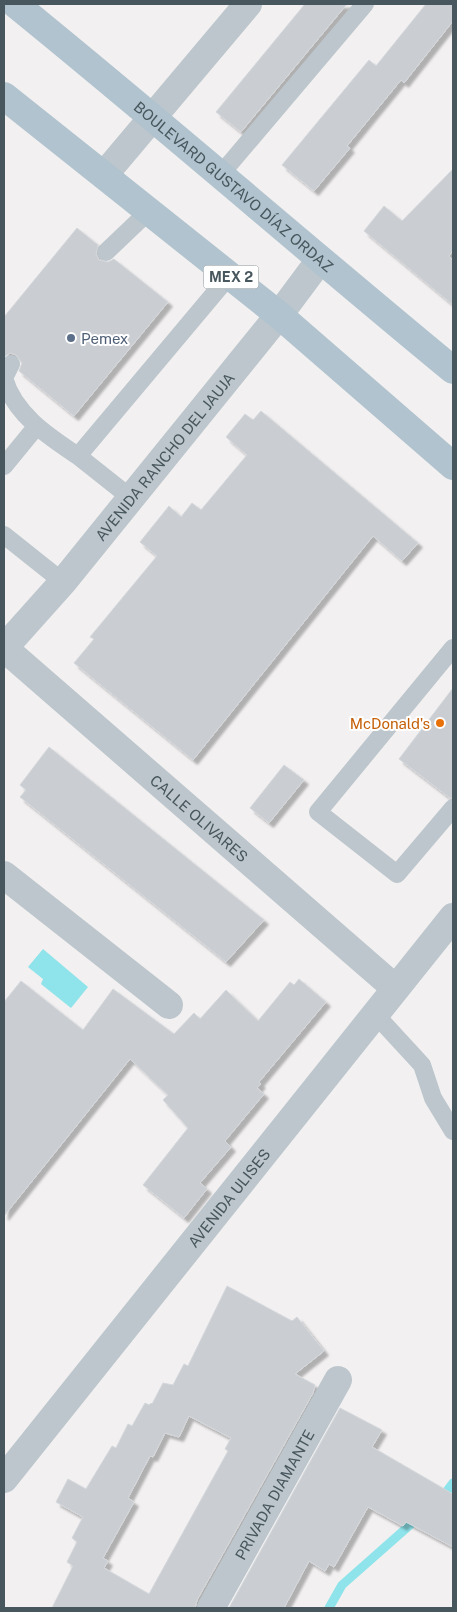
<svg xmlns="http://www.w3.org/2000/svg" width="457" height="1612" font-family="'Public Sans',sans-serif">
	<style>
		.water { fill: #8ee4ea }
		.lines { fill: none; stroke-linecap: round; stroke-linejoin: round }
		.stream { stroke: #8ee4ea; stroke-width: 9 }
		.building { fill: #caced2; stroke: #d4d7db; fill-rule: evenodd; filter: url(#shadow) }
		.service { stroke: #bcc6cc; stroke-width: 18 }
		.minor { stroke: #bcc6cc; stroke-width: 28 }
		.tertiary { stroke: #bcc6cc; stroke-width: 28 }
		.primary { stroke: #b0c3ce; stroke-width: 28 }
		.service-dot { fill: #5c6f8a; stroke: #fff; stroke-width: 2 }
		.food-dot { fill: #e8710a; stroke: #fff; stroke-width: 2 }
		.labels { text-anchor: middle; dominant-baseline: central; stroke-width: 4; stroke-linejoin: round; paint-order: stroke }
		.shield { fill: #fff; stroke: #7f898e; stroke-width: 1 }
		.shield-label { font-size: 14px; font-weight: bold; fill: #48565d }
		.street-label { font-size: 15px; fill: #48565d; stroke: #fff }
		.service-label { font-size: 15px; fill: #4e5e75; stroke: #fff; text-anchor: start }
		.food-label { font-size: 15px; fill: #c56008; stroke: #fff; text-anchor: end }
	</style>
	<defs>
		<filter id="shadow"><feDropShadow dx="4.5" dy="4.5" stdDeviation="1" flood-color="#0004"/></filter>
	</defs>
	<rect width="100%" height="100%" fill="#f2f0f0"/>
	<path class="water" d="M43,949L88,987L71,1008L41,984L43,979L28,967Z"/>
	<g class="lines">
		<path class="stream" d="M441,1499L453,1483
			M329,1608L342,1585L419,1517"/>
	</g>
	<path class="building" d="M305,4H347L241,132L216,112Z
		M426,4H453V21L404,83L401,80L347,146L350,148L314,191L282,165L369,60L376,66Z
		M453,169V250L449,256L453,261V305L364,231L384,206L402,221Z
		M77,228L98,245L96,254L99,260L108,262L114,259L168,302L74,416L19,371L22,363L16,355L10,353L4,357V317Z
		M261,411L418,543L402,561L373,536L193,760L74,663L94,639L90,637L157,556L140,542L169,506L181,517L192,503L201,510L247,455L226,437L245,414L253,420Z
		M453,688V798H450L399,759Z
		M49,747L264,920L226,962L20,797L26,790L20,785Z
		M284,765L304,780L269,823L250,808Z
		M299,979L326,1002L259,1082L261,1084L257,1088L264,1094L225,1141L231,1147L200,1183L207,1189L184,1218L143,1185L188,1128L163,1100L168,1095L130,1059L4,1216V1002L21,981L83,1030L113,989L174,1034L194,1013L200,1019L226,990L258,1021L290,982L294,985Z
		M227,1286L292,1321L297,1317L324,1351L295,1374L315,1385L313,1393L197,1600L195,1608H52L73,1566L67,1562L77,1542L72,1538L83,1517L56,1502L68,1479L86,1489L112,1446L116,1448L128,1424L132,1426L145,1403L149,1405L151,1403L152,1404L163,1383L173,1385L184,1364L188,1366ZM189,1416L231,1438L225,1449L228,1451L149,1594L104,1568L108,1561L103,1558L134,1502L128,1498L150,1456L153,1457L165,1433L179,1437Z
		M340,1408L382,1430L372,1447L453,1494V1547L406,1522L403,1526L368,1507L334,1567L329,1564L325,1571L309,1561L284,1608H229Z"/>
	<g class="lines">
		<path class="service" d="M221,174L365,4
			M106,252L149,211
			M11,364L4,378C14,414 48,436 78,456L229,276
			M78,456L131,498
			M4,466L36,427
			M4,535L63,582
			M453,648L318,812L397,874L453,808
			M375,1014L422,1065L433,1098L453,1131"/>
		<g class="minor">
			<path d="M104,175L248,4"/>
			<path id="s1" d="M4,648L395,988"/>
			<path d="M4,875L169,1005"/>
			<path id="s2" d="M4,1479L453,917"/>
			<path id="s3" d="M211,1608L338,1380"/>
		</g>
		<path class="tertiary" id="s4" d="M4,648L63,582L279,315L320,260"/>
		<g class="primary">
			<path id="s5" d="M15,4C163,124 306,249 453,370"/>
			<path d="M4,96L279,315L453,466"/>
		</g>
	</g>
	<circle class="service-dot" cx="71" cy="338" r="5"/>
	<circle class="food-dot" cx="440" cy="723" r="5"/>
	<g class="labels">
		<rect class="shield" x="203.5" y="265.5" width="55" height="23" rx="4"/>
		<g class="shield-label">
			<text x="231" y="277">MEX 2</text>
		</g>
		<g class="street-label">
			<text stroke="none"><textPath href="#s5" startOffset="285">BOULEVARD GUSTAVO DÍAZ ORDAZ</textPath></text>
			<text stroke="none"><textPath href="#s4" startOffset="250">AVENIDA RANCHO DEL JAUJA</textPath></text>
			<text stroke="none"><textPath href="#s1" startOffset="259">CALLE OLIVARES</textPath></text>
			<text stroke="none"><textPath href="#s2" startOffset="360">AVENIDA ULISES</textPath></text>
			<text stroke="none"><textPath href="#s3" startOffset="130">PRIVADA DIAMANTE</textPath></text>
		</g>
		<g class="service-label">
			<text x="81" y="338">Pemex</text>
		</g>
		<g class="food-label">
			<text x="430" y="723">McDonald's</text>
		</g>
	</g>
	<rect width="457" height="1612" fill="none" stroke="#48565d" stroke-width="10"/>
</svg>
